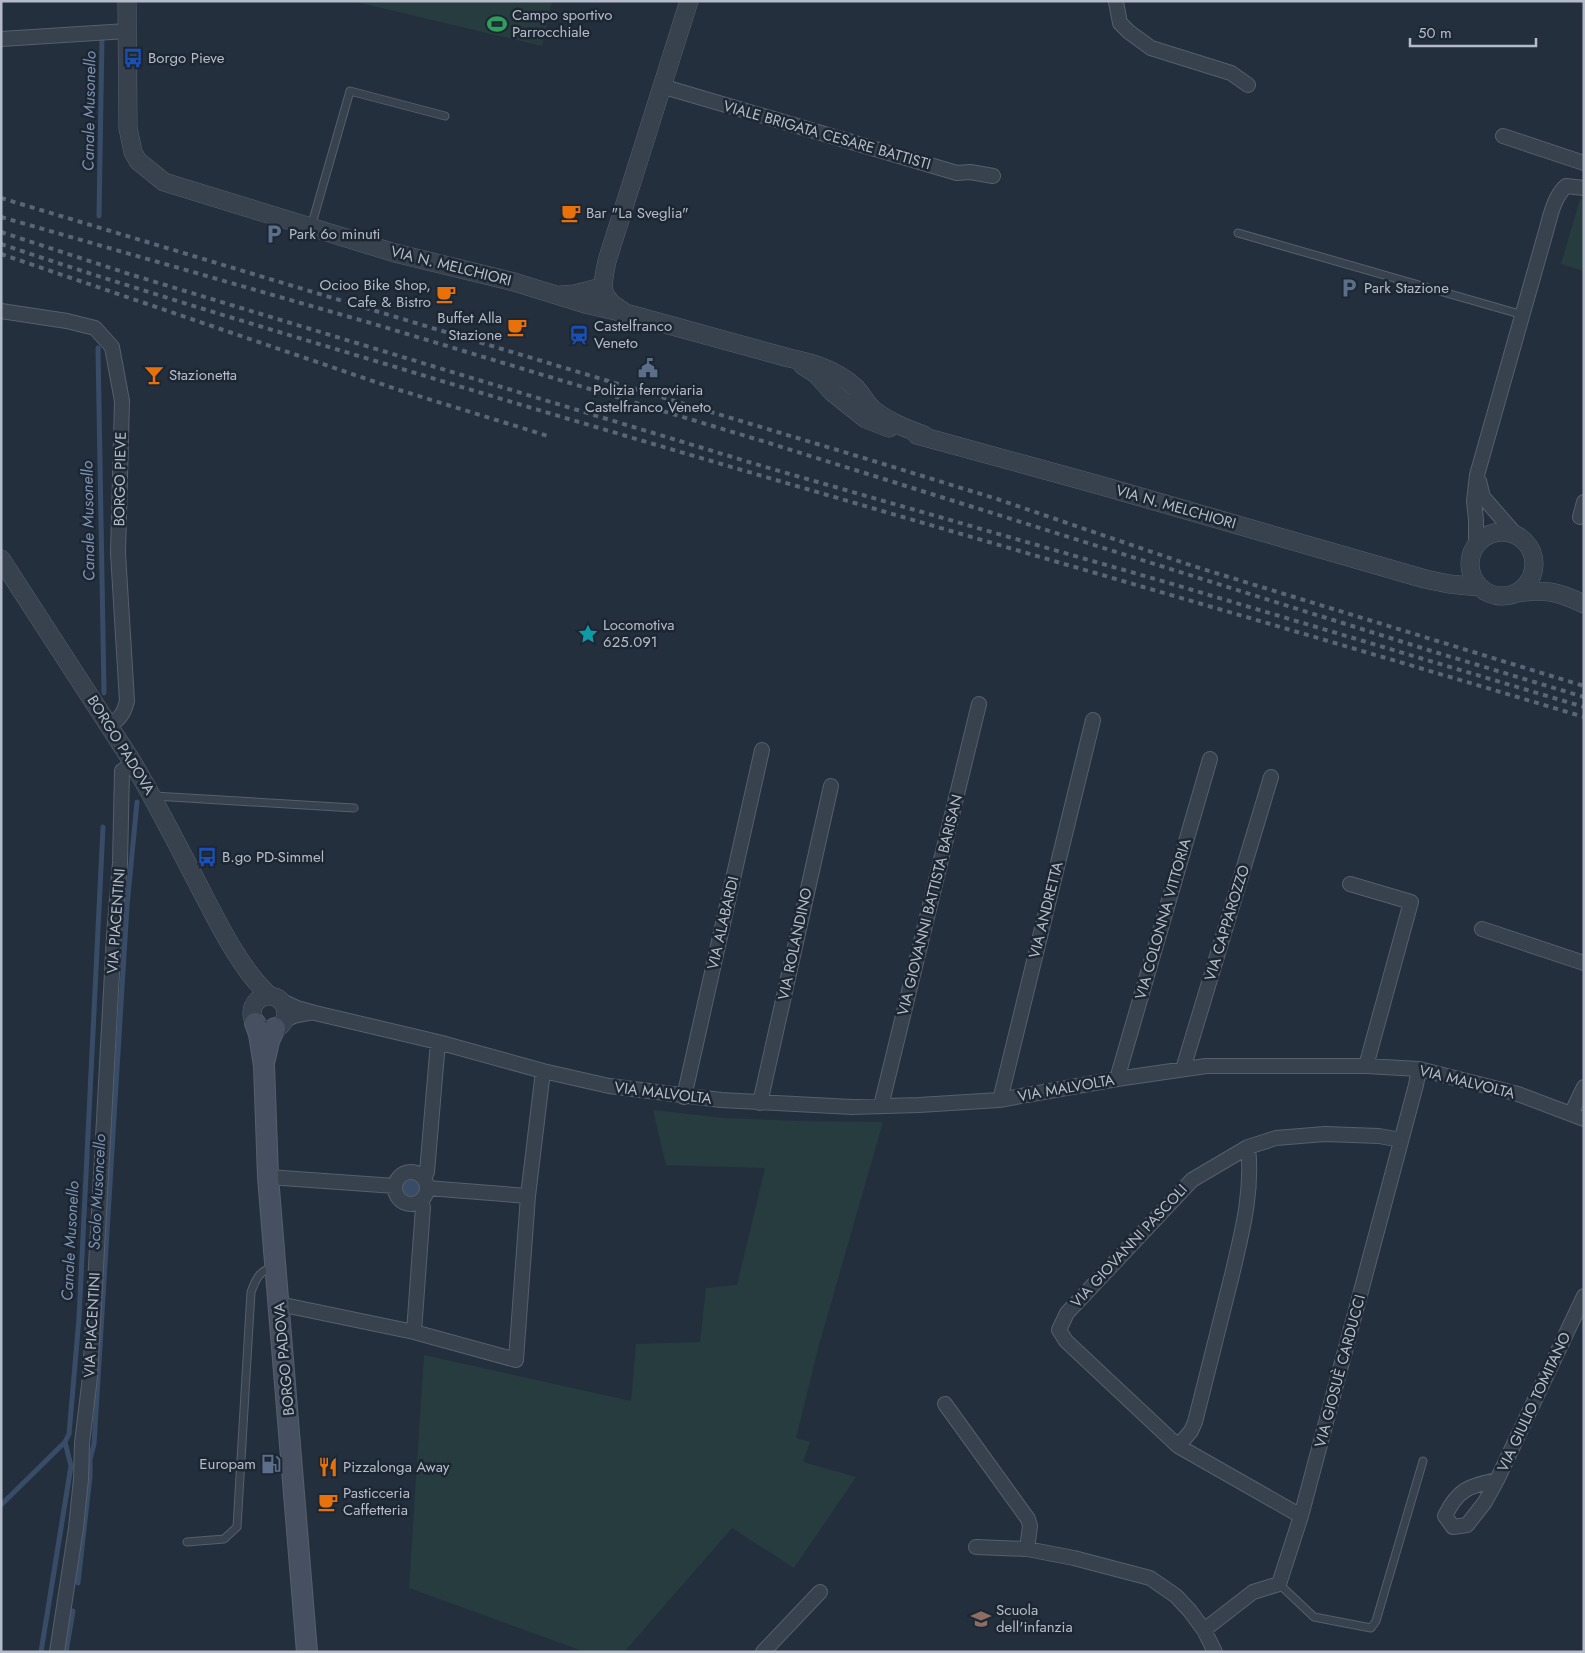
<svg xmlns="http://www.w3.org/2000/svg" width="1585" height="1653" font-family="Jost,sans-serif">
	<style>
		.green { fill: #263c3f }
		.water { fill: #394c67 }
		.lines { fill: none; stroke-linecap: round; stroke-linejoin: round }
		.stream { stroke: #394c67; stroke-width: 5 }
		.service-casing { stroke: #565f6c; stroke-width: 9 }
		.minor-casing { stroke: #565f6c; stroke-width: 16 }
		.tertiary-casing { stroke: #565f6c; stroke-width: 19 }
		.secondary-casing { stroke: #565f6c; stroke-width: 22 }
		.service { stroke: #38414e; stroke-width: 7 }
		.minor { stroke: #38414e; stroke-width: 14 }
		.tertiary { stroke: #38414e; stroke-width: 18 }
		.secondary { stroke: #465061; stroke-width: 20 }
		.rail { stroke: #5a6575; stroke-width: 4; stroke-dasharray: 5 5; stroke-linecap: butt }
		.labels { text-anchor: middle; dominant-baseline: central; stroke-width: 5; stroke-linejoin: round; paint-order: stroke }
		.poi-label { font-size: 15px; fill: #b4bcc9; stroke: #1d2633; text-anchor: start }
		.street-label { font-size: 15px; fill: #b4bcc9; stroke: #1d2633 }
		.water-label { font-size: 16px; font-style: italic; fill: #7c92b1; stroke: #1d2633 }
	</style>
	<rect width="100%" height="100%" fill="#242f3e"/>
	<path class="green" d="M352,1H552L542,46Z
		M1580,199L1584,200V271L1561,264Z
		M653,1110L724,1118L798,1121L883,1122L819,1345L796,1438L810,1442L803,1462L856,1477L794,1568L732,1528L624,1652H585L409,1588L424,1355L631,1401L636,1344L700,1342L706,1288L737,1285L765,1168L666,1165Z"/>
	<path class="water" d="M401 1187a10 10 0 1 1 20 0a10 10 0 1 1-20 0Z"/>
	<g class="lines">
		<path class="stream" d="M99,216L102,36
			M98,348L104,693
			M1,1505L65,1442
			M78,1583L90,1476V1459L94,1444L127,906L137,802
			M41,1652L71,1466L65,1442L69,1434L79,1318L103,827
			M66,1652L73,1611"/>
		<defs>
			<path id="service" d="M311,227L350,91L445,116
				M1238,233L1523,315
				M154,796L354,808
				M187,1542L224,1539L237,1527L251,1292C256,1279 259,1271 273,1267
				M1279,1584L1314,1617L1371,1628L1376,1621L1423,1461"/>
			<path id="minor" d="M1116,2L1120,23L1129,32L1151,48L1231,73L1248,85
				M1,39L127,31
				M661,86L957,173L970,172L993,176
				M1503,136L1584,163
				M1,311L67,321L95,328L112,347L122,401L118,553L127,701C124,713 120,719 110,725
				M1479,481L1483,497L1517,536
				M1580,517L1584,502
				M1476,545V520L1474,501L1477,475L1545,235C1550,218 1553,198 1566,186L1584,188
				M1350,884L1411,902L1366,1066
				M1482,929L1584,963
				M280,1000L297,1008L315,1013L438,1042L543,1071L609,1086L721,1100L852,1107L919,1105L999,1100L1117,1079L1206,1066H1366L1419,1069L1518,1094L1584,1119
				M283,1021L294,1016L309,1013
				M1183,1069L1271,777
				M1117,1079L1210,759
				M684,1097L762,750
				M1000,1100L1093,720
				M760,1103L831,786
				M881,1106L979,704
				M1571,1114L1584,1087
				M395 1188a16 16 0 1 1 32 0a16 16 0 1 1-32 0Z
				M268,1177L395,1186
				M423,1178L427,1172L438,1042
				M427,1188L528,1196
				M279,1304L414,1332L516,1360L528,1196L543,1071
				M414,1332L423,1207L420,1202
				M945,1404L1028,1519L1030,1526L1027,1549
				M1178,1446L1191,1431L1195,1422C1207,1373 1220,1324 1232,1275C1242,1232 1253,1192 1248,1147
				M1497,1480C1469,1486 1458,1489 1445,1516L1453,1527L1467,1525L1485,1502L1497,1480L1584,1296
				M1301,1516L1178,1446L1066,1341L1059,1330L1067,1313L1192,1180L1248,1147L1276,1138L1325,1134L1379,1136L1401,1140
				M976,1547L1027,1549L1074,1558L1150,1578L1176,1596L1190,1611L1204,1630L1215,1652
				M1204,1630L1253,1592L1279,1584L1301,1516L1416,1085L1419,1069
				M57,1652L76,1528L81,1479L82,1443L90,1377L114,936L120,863L122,771L133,763
				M763,1652L820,1592"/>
			<path id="tertiary" d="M127,1L128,128L133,152L138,161L164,182L395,253L514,282L585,304L629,314L789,358C814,363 836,370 855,387C862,394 867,405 875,411C891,423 908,429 926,436
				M561,295L575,294L602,287
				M623,311C598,297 602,286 607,261L689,1
				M802,365L816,374L832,392L866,419L889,428
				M917,435L1099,485L1425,579L1449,584L1480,587
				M1470 564a32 32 0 1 1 64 0a32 32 0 1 1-64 0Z
				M1,559L133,763C157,804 178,846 200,888C217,921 242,972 270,996
				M1516,593C1545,589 1557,591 1584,604
				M252 1013a17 17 0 1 1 34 0a17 17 0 1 1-34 0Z"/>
			<path id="secondary" d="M255,1023L259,1034L264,1066L268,1177L307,1652
				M265,1059L269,1041L275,1028"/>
		</defs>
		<use href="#service" class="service-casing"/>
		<use href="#minor" class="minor-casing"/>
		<use href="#tertiary" class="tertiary-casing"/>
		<use href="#secondary" class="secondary-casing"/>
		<use href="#service" class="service"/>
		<use href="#minor" class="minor"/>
		<use href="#tertiary" class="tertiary"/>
		<use href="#secondary" class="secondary"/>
		<path class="rail" d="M1,198L877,462L997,499L1193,566L1584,686
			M1,217L374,324L769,443L1438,653L1584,697
			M1,232L129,274L762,466L1169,583L1584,707
			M1,244C148,294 297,337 445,382C824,496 1205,603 1584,717
			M1,254L396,389L548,436"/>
	</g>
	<defs>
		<symbol id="stadium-bare" viewBox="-9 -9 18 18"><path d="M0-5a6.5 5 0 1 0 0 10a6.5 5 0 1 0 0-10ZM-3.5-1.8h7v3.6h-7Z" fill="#2e9e5b" stroke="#1d2633" stroke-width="2.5" paint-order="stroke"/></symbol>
		<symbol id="bus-bare" viewBox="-9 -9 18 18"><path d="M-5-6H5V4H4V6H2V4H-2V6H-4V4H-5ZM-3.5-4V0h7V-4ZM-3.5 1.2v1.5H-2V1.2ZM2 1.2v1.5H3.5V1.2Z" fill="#1a4fb4" stroke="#1d2633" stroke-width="2.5" paint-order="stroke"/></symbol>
		<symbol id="cafe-bare" viewBox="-9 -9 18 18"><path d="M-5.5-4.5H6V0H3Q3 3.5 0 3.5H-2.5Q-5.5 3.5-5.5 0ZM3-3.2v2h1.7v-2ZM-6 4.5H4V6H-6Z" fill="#e8710a" stroke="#1d2633" stroke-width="2.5" paint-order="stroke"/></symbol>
		<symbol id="parking-bare" viewBox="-9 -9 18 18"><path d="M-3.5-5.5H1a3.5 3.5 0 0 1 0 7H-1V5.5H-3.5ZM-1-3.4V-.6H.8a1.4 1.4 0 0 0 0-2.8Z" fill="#5c6f8a" stroke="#1d2633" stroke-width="2.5" paint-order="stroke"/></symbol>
		<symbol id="station-bare" viewBox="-9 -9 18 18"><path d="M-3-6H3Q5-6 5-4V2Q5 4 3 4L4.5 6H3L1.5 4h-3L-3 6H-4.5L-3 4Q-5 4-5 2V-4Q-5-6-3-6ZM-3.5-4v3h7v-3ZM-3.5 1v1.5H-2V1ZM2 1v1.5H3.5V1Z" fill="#1a4fb4" stroke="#1d2633" stroke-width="2.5" paint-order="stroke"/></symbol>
		<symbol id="civic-bare" viewBox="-9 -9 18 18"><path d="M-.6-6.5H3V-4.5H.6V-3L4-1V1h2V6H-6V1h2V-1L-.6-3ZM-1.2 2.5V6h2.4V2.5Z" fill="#5c6f8a" stroke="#1d2633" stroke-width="2.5" paint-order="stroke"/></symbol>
		<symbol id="bar-bare" viewBox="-9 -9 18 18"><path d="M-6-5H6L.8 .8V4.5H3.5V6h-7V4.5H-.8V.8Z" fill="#e8710a" stroke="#1d2633" stroke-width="2.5" paint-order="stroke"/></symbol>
		<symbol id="sight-bare" viewBox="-9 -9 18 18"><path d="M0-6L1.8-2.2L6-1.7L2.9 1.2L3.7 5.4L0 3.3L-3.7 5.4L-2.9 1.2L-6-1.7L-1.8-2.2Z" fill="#0f9aa8" stroke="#1d2633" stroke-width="2.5" paint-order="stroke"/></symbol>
		<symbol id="fuel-bare" viewBox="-9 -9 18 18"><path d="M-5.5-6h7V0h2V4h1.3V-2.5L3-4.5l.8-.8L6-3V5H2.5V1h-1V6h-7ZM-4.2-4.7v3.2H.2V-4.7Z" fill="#5c6f8a" stroke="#1d2633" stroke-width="2.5" paint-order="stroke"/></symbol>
		<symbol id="restaurant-bare" viewBox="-9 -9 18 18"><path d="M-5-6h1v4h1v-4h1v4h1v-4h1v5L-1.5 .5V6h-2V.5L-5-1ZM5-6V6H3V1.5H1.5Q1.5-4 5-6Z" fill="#e8710a" stroke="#1d2633" stroke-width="2.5" paint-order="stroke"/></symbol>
		<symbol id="school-bare" viewBox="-9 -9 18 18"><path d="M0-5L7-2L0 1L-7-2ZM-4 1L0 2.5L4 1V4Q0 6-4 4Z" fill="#8d6e63" stroke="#1d2633" stroke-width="2.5" paint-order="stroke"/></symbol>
	</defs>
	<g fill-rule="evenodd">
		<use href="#stadium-bare" x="483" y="10" width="28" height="28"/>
		<use href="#bus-bare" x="119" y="44" width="28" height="28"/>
		<use href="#cafe-bare" x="557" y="199" width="28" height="28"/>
		<use href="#parking-bare" x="260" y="220" width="28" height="28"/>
		<use href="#parking-bare" x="1335" y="274" width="28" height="28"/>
		<use href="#cafe-bare" x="432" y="280" width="28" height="28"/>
		<use href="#cafe-bare" x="503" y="313" width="28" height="28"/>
		<use href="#station-bare" x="565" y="321" width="28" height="28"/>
		<use href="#civic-bare" x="634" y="354" width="28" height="28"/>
		<use href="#bar-bare" x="140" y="361" width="28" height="28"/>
		<use href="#sight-bare" x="574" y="620" width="28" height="28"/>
		<use href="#bus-bare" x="193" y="843" width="28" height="28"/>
		<use href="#fuel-bare" x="257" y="1450" width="28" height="28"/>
		<use href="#restaurant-bare" x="314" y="1453" width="28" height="28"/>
		<use href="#cafe-bare" x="314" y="1488" width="28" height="28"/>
		<use href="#school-bare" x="967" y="1605" width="28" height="28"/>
	</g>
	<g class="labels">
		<g class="poi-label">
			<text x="512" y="15">Campo sportivo<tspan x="512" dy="17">Parrocchiale</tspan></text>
			<text x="148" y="58">Borgo Pieve</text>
			<text x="586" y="213">Bar "La Sveglia"</text>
			<text x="289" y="234">Park 6o minuti</text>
			<text x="431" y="285" text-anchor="end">Ocioo Bike Shop,<tspan x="431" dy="17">Cafe &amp; Bistro</tspan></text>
			<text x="1364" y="288">Park Stazione</text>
			<text x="502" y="318" text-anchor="end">Buffet Alla<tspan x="502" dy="17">Stazione</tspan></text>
			<text x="594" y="326">Castelfranco<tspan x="594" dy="17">Veneto</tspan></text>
			<text x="169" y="375">Stazionetta</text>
			<text x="648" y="390" text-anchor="middle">Polizia ferroviaria<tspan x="648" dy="17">Castelfranco Veneto</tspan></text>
			<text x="603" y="625">Locomotiva<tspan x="603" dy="17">625.091</tspan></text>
			<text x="222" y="857">B.go PD-Simmel</text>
			<text x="256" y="1464" text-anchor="end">Europam</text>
			<text x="343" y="1467">Pizzalonga Away</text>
			<text x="343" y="1493">Pasticceria<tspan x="343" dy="17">Caffetteria</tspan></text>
			<text x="996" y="1610">Scuola<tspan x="996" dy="17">dell'infanzia</tspan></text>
		</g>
		<g class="street-label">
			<text transform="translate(827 135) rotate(16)">VIALE BRIGATA CESARE BATTISTI</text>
			<text transform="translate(451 266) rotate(14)">VIA N. MELCHIORI</text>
			<text transform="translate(120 479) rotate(-89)">BORGO PIEVE</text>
			<text transform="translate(1176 507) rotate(16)">VIA N. MELCHIORI</text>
			<text transform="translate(121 745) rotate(58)">BORGO PADOVA</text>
			<text transform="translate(930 905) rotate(-76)">VIA GIOVANNI BATTISTA BARISAN</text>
			<text transform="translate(1046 910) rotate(-76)">VIA ANDRETTA</text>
			<text transform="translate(1163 919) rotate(-74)">VIA COLONNA VITTORIA</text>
			<text transform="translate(116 921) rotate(-86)">VIA PIACENTINI</text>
			<text transform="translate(723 923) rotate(-77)">VIA ALABARDI</text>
			<text transform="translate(1227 923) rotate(-73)">VIA CAPPAROZZO</text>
			<text transform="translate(795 944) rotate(-78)">VIA ROLANDINO</text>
			<text transform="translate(1467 1082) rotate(14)">VIA MALVOLTA</text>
			<text transform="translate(1066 1088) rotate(-10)">VIA MALVOLTA</text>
			<text transform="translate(663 1093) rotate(7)">VIA MALVOLTA</text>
			<text transform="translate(1129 1246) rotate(-47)">VIA GIOVANNI PASCOLI</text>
			<text transform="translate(92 1325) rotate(-87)">VIA PIACENTINI</text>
			<text transform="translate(284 1359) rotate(-95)">BORGO PADOVA</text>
			<text transform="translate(1340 1371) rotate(-75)">VIA GIOSUÈ CARDUCCI</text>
			<text transform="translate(1534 1402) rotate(-65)">VIA GIULIO TOMITANO</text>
		</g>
		<g class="water-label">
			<text transform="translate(89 111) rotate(-89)">Canale Musonello</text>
			<text transform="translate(88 521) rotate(-91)">Canale Musonello</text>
			<text transform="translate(97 1192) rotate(-87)">Scolo Musoncello</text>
			<text transform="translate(70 1241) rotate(-87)">Canale Musonello</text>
		</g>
	</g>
	<rect width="1585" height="1653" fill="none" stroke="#b4bcc9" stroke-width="5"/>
	<path d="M1410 38v8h126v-8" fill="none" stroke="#b4bcc9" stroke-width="2.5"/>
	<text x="1418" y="38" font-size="15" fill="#b4bcc9" stroke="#1d2633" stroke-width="4" paint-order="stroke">50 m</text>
</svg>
